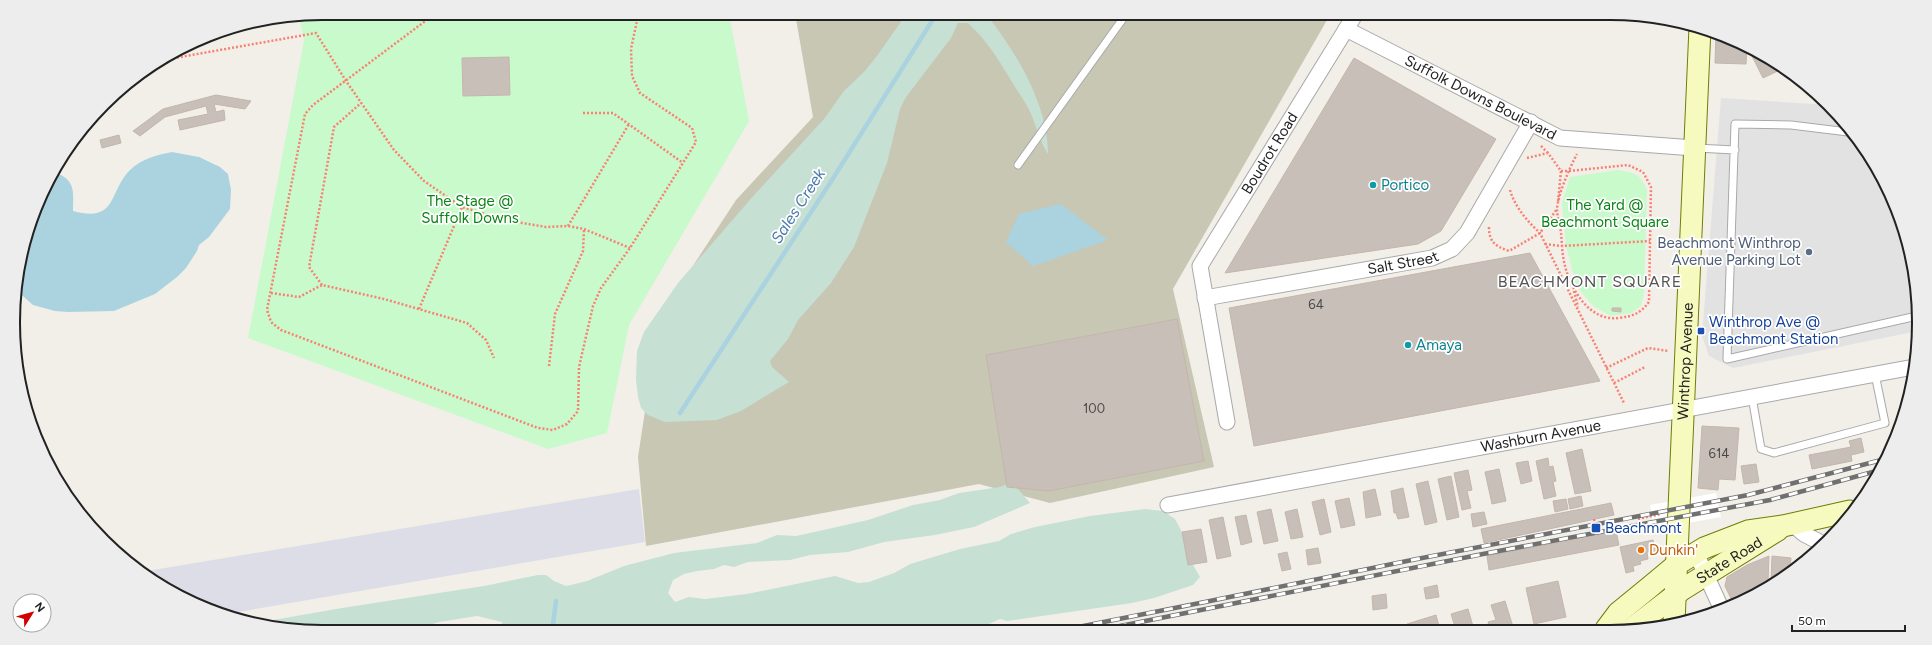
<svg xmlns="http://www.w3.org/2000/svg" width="1932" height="645" font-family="Figtree,sans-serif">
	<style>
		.construction { fill: #c7c7b4 }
		.wetland { fill: #c6e0d4 }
		.park { fill: #c8facc }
		.parking { fill: #e2e2e2 }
		.plaza { fill: #dddde8 }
		.water { fill: #aad3df }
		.pier { fill: #fff }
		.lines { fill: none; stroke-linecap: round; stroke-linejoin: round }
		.stream { stroke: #aad3df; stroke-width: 4.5 }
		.building { fill: #c7bfb8; stroke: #c4b6ab }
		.lane-casing { stroke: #a9a9a9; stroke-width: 9 }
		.street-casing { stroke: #a9a9a9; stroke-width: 17 }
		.secondary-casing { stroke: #707d05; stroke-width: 23 }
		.path { stroke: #fa8072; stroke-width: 2.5; stroke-dasharray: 2 2; stroke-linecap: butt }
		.lane { stroke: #fff; stroke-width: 7 }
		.street { stroke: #fff; stroke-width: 15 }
		.secondary { stroke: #f7fabf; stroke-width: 21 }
		.rail-casing { stroke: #707070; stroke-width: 4.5 }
		.rail { stroke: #fff; stroke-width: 3; stroke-dasharray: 9; stroke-linecap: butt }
		.culture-dot { fill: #0f9aa8; stroke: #fff; stroke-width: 1.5 }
		.service-dot { fill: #5c6f8a; stroke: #fff; stroke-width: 1.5 }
		.transit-dot { fill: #1a4fb4; stroke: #fff; stroke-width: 1.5 }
		.food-dot { fill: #e8710a; stroke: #fff; stroke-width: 1.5 }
		.labels { text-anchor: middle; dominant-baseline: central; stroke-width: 3.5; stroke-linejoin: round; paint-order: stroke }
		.number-label { font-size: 13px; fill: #4b4948 }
		.street-label { font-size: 15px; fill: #222; stroke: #fff }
		.culture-label { font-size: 15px; fill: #0d838f; stroke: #fff; text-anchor: start }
		.park-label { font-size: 15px; fill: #0c8416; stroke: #fff }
		.service-label { font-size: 15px; fill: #4e5e75; stroke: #fff; text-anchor: end }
		.transit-label { font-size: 15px; fill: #164399; stroke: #fff; text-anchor: start }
		.food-label { font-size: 15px; fill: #c56008; stroke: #fff; text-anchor: start }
		.water-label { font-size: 16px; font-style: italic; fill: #4a7aab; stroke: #fff }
		.neighbourhood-label { font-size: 16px; letter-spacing: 1px; fill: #555; stroke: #fff }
		.rim { fill: none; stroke: #222; stroke-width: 2 }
	</style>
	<rect width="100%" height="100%" fill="#f2efe9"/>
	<path class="construction" d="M795,13H1331L1173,289L1214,467L1050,503L979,484L646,546L638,457L651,372L670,301L736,200L813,117Z"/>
	<path class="wetland" d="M907,13H985C1015,50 1048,104 1048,154C1040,142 1037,128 1031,114C1028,106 1022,98 1017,90C1002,66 990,43 968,23H958L951,38L906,97L900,109L887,163L854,247L831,283L798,320L788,339L770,361L772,367L789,382L741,411L717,420L665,422L648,415L641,408L638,397L636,379L637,351L644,332L678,283L755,194L824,119L844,91L864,72L877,56Z
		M1012,482L1030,503L974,527L935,535L884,542L848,552L810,555L790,560L748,562L734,567L724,565L714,569L697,571L684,574L673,580L668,593L675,602L689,597L705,599L747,594L835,576L858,583L869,582L894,573L910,564L960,549L999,541L1011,534L1035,527L1090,516L1145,509L1163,511L1175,519L1185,538L1188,556L1200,577L1193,585L1154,598L1132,603L1007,621L1000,619L989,624L950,631L497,632L503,628L502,622L477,616L439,622L406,632H323L256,623L342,608L484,586L538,575H546L554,581L566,586L575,584L587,581L624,566L674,553L757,543L777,535L796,536L819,531L868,520L913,505L940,500L959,493L1000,487Z"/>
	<path class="park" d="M323,13H729L749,121L629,325L607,433L548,449L248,338L304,41L299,15Z
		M1618,170C1635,173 1640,173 1647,190L1644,292L1641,306L1631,313L1611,316L1593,306L1576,286L1566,245L1562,203L1570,177Z"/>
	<path class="parking" d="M1721,98L1828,105L1842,118L1877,168L1902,223L1916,282L1918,331L1733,368L1709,356L1702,336Z"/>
	<path class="plaza" d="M639,489L645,542L227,614L150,580L141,572Z"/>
	<path class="water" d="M172,152L199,157L220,167L228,174L231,190L230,209L209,237L199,245L197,251L186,268L177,277L155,294L114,311L68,312L55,311L33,305L15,289L16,282L45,185L53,172C77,179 73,193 73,211C118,223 108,192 130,170C141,159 157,155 172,152Z
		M1061,204L1108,240L1033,266L1006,242L1019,214Z"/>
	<path class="pier" d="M1716,493L1721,517L1654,529L1650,505Z"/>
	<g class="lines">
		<path class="stream" d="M680,413L832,180L937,13
			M552,632L556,601"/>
	</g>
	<path class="building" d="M1716,34L1747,46L1746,64L1715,63Z
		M1754,50L1784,68L1763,78L1750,52Z
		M509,57L510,95L463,96L462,58Z
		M1354,58L1496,139L1441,231L1418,244L1225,273Z
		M216,95L251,101L245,109L214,104L216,112L224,110L225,120L180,130L178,120L208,114L206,106L165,117L140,136L133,131L163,109Z
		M119,135L121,143L102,148L100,140Z
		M1530,253L1600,381L1254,446L1229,308Z
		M1612,308H1621V312L1612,311Z
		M1177,319L1204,461L1049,491L1007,487L986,355Z
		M1702,426L1739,428L1735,480L1719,479L1718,490L1698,488Z
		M1861,438L1864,452L1851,455L1852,461L1812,469L1809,455L1851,447L1849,441Z
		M1582,449L1591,491L1575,494L1566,453Z
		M1548,458L1549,467L1553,466L1556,481L1553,482L1556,496L1544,499L1536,461Z
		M1528,461L1532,481L1521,484L1516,463Z
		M1756,464L1759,482L1744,484L1741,466Z
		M1499,469L1506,501L1492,504L1485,472Z
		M1468,470L1472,490L1467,491L1471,508L1462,510L1454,473Z
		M1451,476L1459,517L1447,520L1438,479Z
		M1428,481L1437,522L1425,525L1416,484Z
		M1403,488L1409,517L1398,519L1396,513H1394L1391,491Z
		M1375,489L1381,515L1366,518L1363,492Z
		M1581,496L1583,506L1570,509L1568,499Z
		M1349,498L1355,525L1341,528L1335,501Z
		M1324,499L1331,532L1320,535L1312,502Z
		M1566,499L1568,509L1555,512L1553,501Z
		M1611,503L1614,515L1484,543L1481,529Z
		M1271,509L1278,541L1264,544L1257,512Z
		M1297,509L1303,537L1291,539L1285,512Z
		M1484,512L1487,524L1473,527L1471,514Z
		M1246,515L1252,542L1241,545L1235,517Z
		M1223,517L1231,556L1217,559L1209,520Z
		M1201,529L1207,562L1188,565L1182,532Z
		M1616,531L1619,545L1489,570L1487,556Z
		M1653,540L1656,551L1647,552L1648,559L1640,561L1641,564L1633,566L1634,571L1626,573L1620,547Z
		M1318,548L1321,563L1308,565L1306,550Z
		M1287,552L1291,569L1282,571L1278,554Z
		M1769,556L1768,583L1734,605L1725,586L1727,577L1747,565Z
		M1772,556L1791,558L1790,570L1771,582Z
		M1558,581L1566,617L1534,624L1526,588Z
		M1437,585L1439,597L1426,599L1424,588Z
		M1386,594L1387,608L1373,610L1372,596Z
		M1505,601L1514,630H1490L1488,622L1496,620L1491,605Z
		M1468,609L1474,630H1456L1451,614Z
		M1436,615L1440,630H1409L1407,624Z"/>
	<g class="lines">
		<defs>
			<path id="lane" d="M1860,143L1848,132L1791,125L1735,124L1727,359L1917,316
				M1696,148L1735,150
				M1018,165L1127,13
				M1752,397L1761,449L1774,453L1885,423L1875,374"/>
			<g id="street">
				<path id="s1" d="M1346,29L1560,138L1694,148"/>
				<path id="s2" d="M1205,298L1432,258L1452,249L1467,233L1531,122"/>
				<path id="s3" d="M1227,422L1200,266L1356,13"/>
				<path id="s4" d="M1168,505L1914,367"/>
				<path d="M1792,524L1804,534L1823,544"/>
				<path d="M1696,553L1722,610"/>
			</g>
			<g id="secondary">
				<path id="s5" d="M1674,623L1700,27"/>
				<path d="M1606,629L1618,613L1651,586L1676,565L1704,548L1748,531L1783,526L1850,511"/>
				<path id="s6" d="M1631,629L1683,589L1778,530"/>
			</g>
		</defs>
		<use href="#lane" class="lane-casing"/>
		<use href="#street" class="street-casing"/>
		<use href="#secondary" class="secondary-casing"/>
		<path class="path" d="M433,13L424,22L313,105L305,114L267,310L271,322L281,330L538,428L553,430L567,424L578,411L579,367L593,306L601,288L630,248L696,142L692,128L640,93L632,76L631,49L638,16L637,13
			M169,59L316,33L346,81L394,150L424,181L462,207L505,220L546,227L568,226L584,229L630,248
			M583,113H613L683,163
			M1541,146L1548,153
			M1527,158L1548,153L1561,171L1558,202
			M1561,171H1569L1628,165L1643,172L1651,187L1649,302C1640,314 1633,316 1619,318C1590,322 1571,290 1565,266C1562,255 1562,243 1561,233C1560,225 1557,216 1557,209C1558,194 1570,167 1577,154
			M1510,190C1515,207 1527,221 1540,233L1624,403
			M568,226L629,124
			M1489,227C1489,242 1495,246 1509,251L1540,233L1557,209
			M1545,244L1562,246L1650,241
			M322,285L309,267L334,127L361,103
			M1574,291L1578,307
			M271,293L299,297L322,285L384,299L467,323L486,340L494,358
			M419,309L462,207
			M549,366L555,314L583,251L584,229
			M1606,368L1648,348L1669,351
			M1614,383L1645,367
			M1594,519L1597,534
			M1638,519L1661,514"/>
		<use href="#lane" class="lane"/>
		<use href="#street" class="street"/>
		<use href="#secondary" class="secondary"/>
		<defs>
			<path id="rail" d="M1100,630L1483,554L1770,500L1880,470
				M1058,631L1205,602L1417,559L1748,495L1885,459"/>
		</defs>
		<use href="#rail" class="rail-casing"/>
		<use href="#rail" class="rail"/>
	</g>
	<g class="culture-dot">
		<circle cx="1373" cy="185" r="4"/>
		<circle cx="1408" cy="345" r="4"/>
	</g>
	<circle class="service-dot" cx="1809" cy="252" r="4"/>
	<g class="transit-dot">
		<rect x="1697" y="327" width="8" height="8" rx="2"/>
		<rect x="1591" y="523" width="10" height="10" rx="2"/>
	</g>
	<circle class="food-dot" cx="1641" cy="550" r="4"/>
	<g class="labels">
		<g class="number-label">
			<text x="1316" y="304">64</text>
			<text x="1094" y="408">100</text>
			<text x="1719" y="453">614</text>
		</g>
		<g class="street-label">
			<text stroke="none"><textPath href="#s1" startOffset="151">Suffolk Downs Boulevard</textPath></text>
			<text stroke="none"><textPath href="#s3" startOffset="291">Boudrot Road</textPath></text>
			<text stroke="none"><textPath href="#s2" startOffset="201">Salt Street</textPath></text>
			<text stroke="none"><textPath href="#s5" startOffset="262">Winthrop Avenue</textPath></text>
			<text stroke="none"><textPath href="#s4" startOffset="379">Washburn Avenue</textPath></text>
			<text stroke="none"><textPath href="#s6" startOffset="120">State Road</textPath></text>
		</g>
		<g class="culture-label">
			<text x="1381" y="185">Portico</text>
			<text x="1416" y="345">Amaya</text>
		</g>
		<g class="park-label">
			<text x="470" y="201">The Stage @<tspan x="470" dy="17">Suffolk Downs</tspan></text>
			<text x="1605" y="205">The Yard @<tspan x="1605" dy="17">Beachmont Square</tspan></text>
		</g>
		<g class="service-label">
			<text x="1801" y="243">Beachmont Winthrop<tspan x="1801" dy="17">Avenue Parking Lot</tspan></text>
		</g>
		<g class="transit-label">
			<text x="1709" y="322">Winthrop Ave @<tspan x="1709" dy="17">Beachmont Station</tspan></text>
			<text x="1605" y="528">Beachmont</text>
		</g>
		<g class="food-label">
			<text x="1649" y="550">Dunkin'</text>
		</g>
		<g class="water-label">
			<text transform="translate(798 206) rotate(-57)">Sales Creek</text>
		</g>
		<g class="neighbourhood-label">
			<text x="1590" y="281">BEACHMONT SQUARE</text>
		</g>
	</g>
	<path d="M0 0H1932V645H0ZM322 20H1610A302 302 0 0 1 1912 322V323A302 302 0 0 1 1610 625H322A302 302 0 0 1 20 323V322A302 302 0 0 1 322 20Z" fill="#ededed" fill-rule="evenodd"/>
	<path class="rim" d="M322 20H1610A302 302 0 0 1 1912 322V323A302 302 0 0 1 1610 625H322A302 302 0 0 1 20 323V322A302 302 0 0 1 322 20Z"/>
	<g transform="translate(32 613) rotate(53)"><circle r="19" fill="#ffffff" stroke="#a7a7a7"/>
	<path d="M0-3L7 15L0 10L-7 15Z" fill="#d40000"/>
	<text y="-6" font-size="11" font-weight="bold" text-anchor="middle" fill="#222222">N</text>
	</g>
	<path d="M1792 625v6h113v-6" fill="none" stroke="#222222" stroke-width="2"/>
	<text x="1798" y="625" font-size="12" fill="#222222" stroke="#ffffff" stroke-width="3" paint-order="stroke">50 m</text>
</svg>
